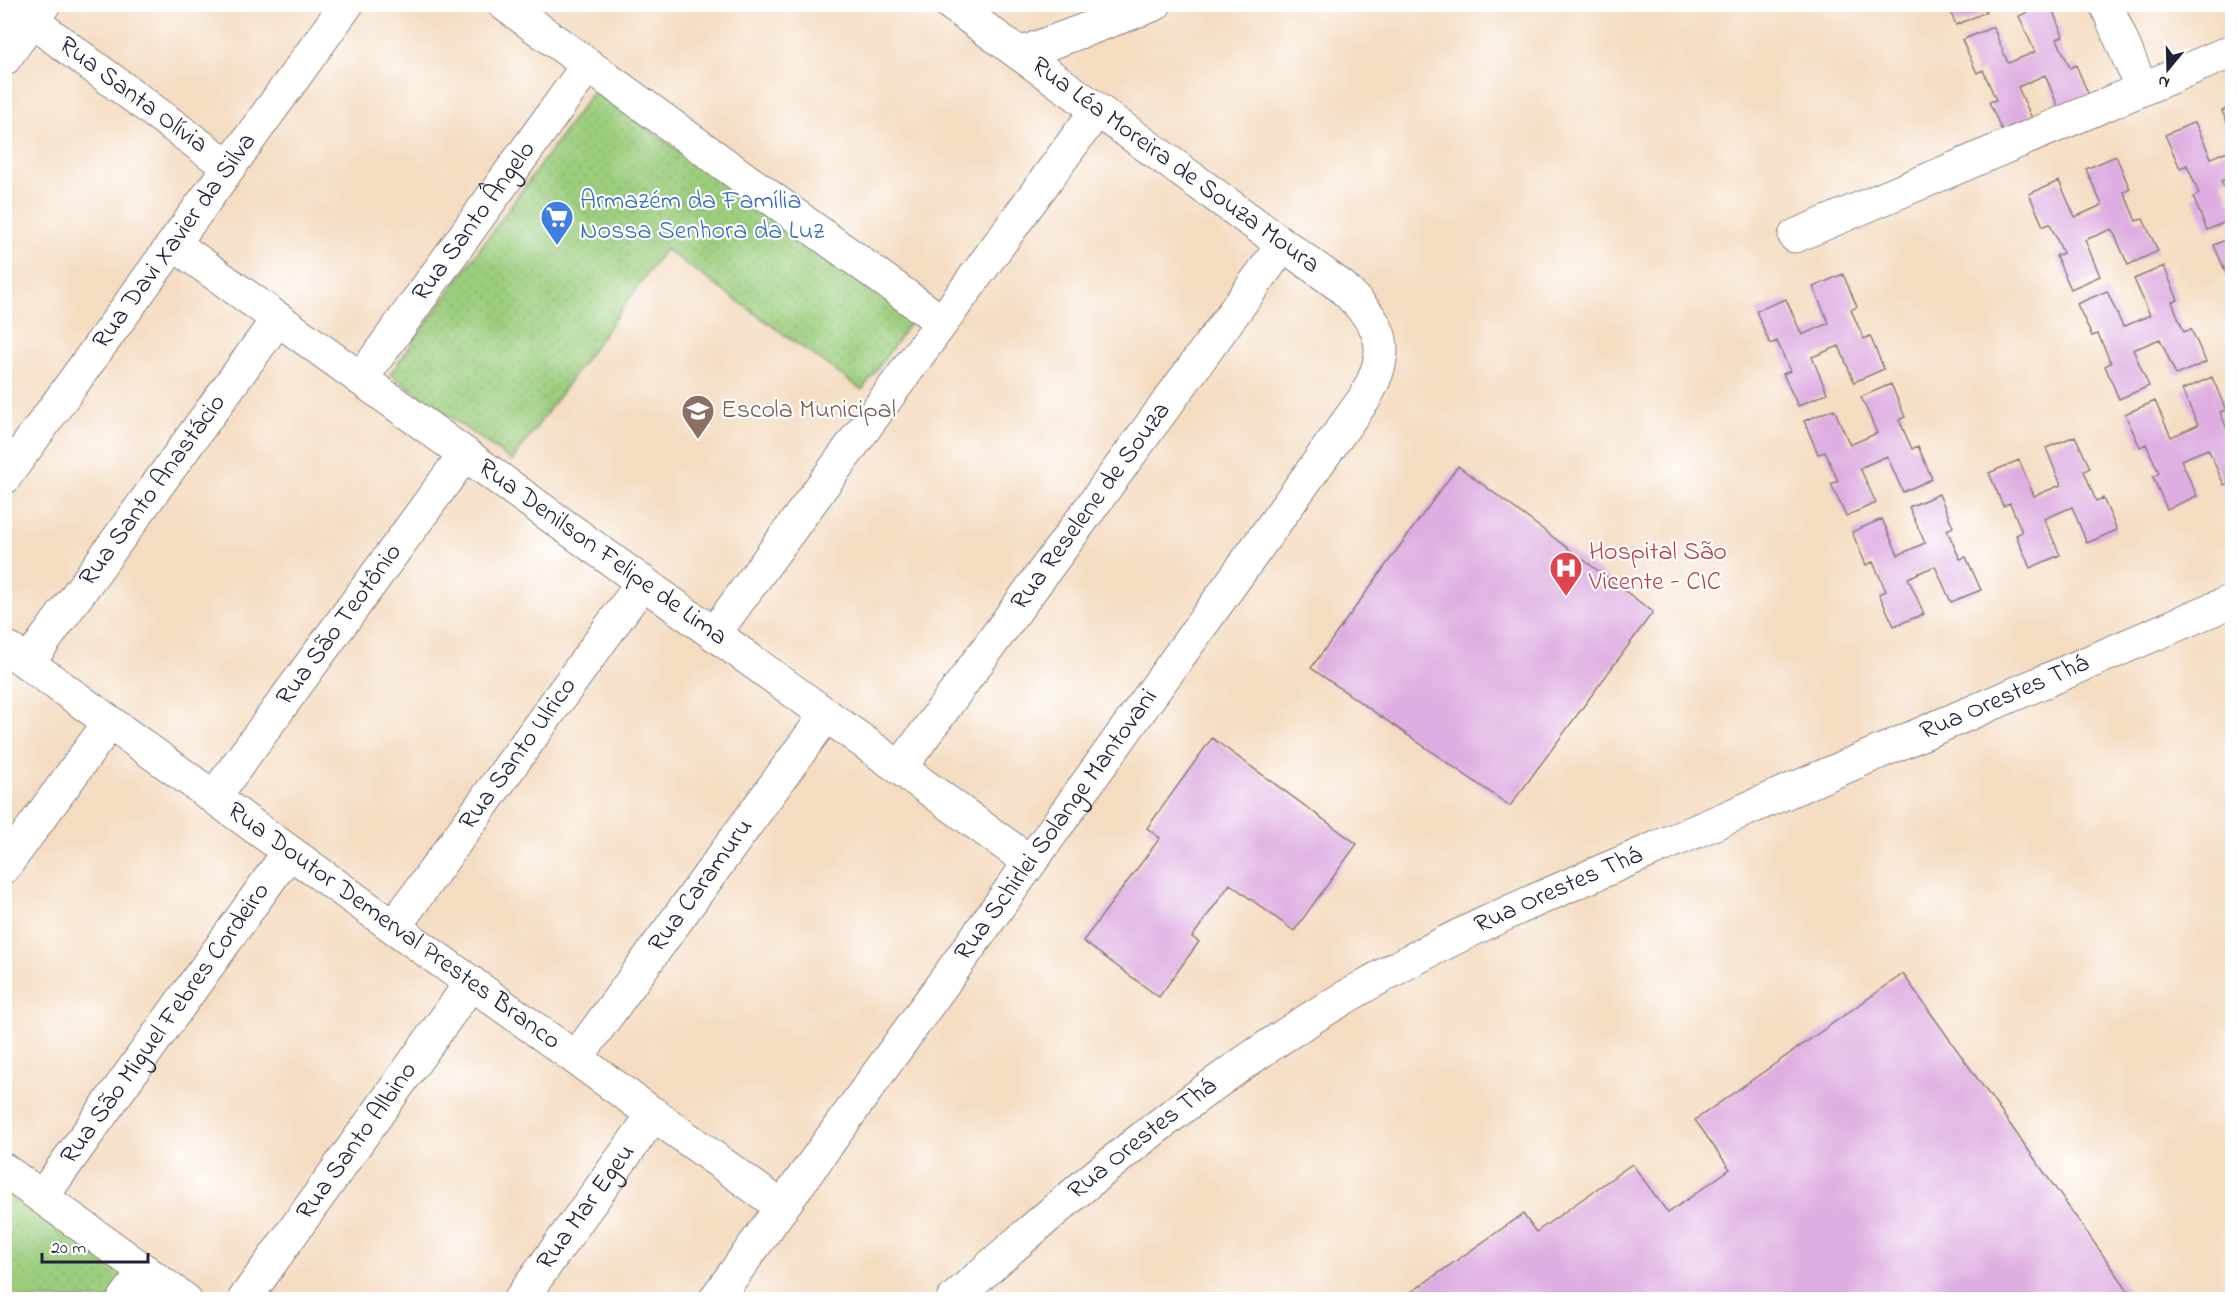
<svg xmlns="http://www.w3.org/2000/svg" width="2237" height="1304" font-family="'Indie Flower',sans-serif">
	<style>
		.green { fill: url(#green-dots); stroke: #5f785c; stroke-width: 1.5 }
		.building { fill: #deade1 }
		.lines { fill: none; stroke-linecap: round; stroke-linejoin: round }
		.minor-casing { stroke: #8b7f7e; stroke-width: 35 }
		.minor { stroke: #fff; stroke-width: 33 }
		.labels { text-anchor: middle; dominant-baseline: central; stroke-width: 4.5; stroke-linejoin: round; paint-order: stroke }
		.street-label { font-size: 26px; fill: #22223b; stroke: #fff }
		.shop-label { font-size: 26px; fill: #366cbe; stroke: #fff; text-anchor: start }
		.education-label { font-size: 26px; fill: #785e54; stroke: #fff; text-anchor: start }
		.health-label { font-size: 26px; fill: #be3a42; stroke: #fff; text-anchor: start }
	</style>
	<defs>
		<pattern id="green-dots" width="8" height="8" patternUnits="userSpaceOnUse" patternTransform="scale(1.5)"><rect width="8" height="8" fill="#9cce7e"/><path d="M2 2h.1M6 6h.1" fill="none" stroke="#86b16e" stroke-width="1.8" stroke-linecap="round"/></pattern>
	</defs>
	<rect width="100%" height="100%" fill="#fff"/>
	<filter id="ink" filterUnits="userSpaceOnUse"><feTurbulence type="fractalNoise" baseFrequency=".0167" numOctaves="2"/><feDisplacementMap in="SourceGraphic" scale="12" xChannelSelector="R" yChannelSelector="G"/><feConvolveMatrix kernelMatrix="1 2 1 2 8 2 1 2 1" color-interpolation-filters="sRGB"/></filter>
	<filter id="wash" filterUnits="userSpaceOnUse"><feTurbulence type="fractalNoise" baseFrequency=".008" numOctaves="4" result="noise"/><feDisplacementMap in="SourceGraphic" scale="24" xChannelSelector="R" yChannelSelector="G"/><feGaussianBlur stdDeviation="1.35" result="paint"/><feColorMatrix in="noise" values="0 0 0 0 0 0 0 0 0 0 0 0 0 0 0 0 0 1.4 0 .05"/><feComposite in="paint" operator="in"/></filter>
	<g filter="url(#wash)">
		<rect width="100%" height="100%" fill="#f4dcc1"/>
		<path class="green" d="M594,90L913,319L862,390L665,249L512,461L390,374Z
			M4,1187L127,1277L110,1299H5Z"/>
		<g id="blocks">
			<path class="building" d="M1947,4H1982L1986,12L1956,25Z
				M2045,4H2050L2063,36L2057,39L2070,68L2076,65L2090,98L2060,111L2045,75L2018,87L2034,123L2004,135L1989,102L1996,100L1983,70L1977,73L1962,40L1993,27L2008,63L2035,52L2019,16Z
				M2232,106V133L2222,111Z
				M2195,122L2211,158L2232,149V176L2221,181L2232,206V219L2207,230L2193,197L2199,194L2187,165L2180,168L2165,135Z
				M2116,156L2130,189L2124,192L2136,221L2143,219L2158,251L2128,265L2112,229L2085,240L2100,276L2071,289L2056,256L2063,253L2050,224L2043,226L2029,194L2059,181L2075,217L2102,205L2086,169Z
				M2232,237V276L2228,278L2214,245Z
				M2164,266L2178,300L2172,302L2184,332L2191,329L2206,362L2176,375L2160,339L2133,350L2149,386L2119,399L2105,366L2111,363L2098,334L2092,336L2077,304L2107,291L2123,327L2150,315L2134,279Z
				M1843,274L1857,307L1851,310L1864,339L1870,336L1884,369L1854,382L1839,346L1812,357L1827,393L1798,406L1783,374L1790,371L1777,341L1770,344L1756,311L1786,299L1802,335L1829,323L1813,287Z
				M2212,377L2226,410L2220,412L2232,441V481L2224,485L2208,449L2181,460L2197,496L2167,509L2153,477L2159,473L2146,444L2140,447L2125,414L2155,401L2171,437L2198,425L2182,390Z
				M1891,384L1905,417L1899,420L1912,449L1918,446L1932,479L1903,492L1887,456L1860,468L1876,503L1846,516L1831,484L1838,481L1825,452L1818,454L1804,421L1834,409L1850,445L1877,433L1861,397Z
				M2075,436L2090,468L2084,471L2096,501L2103,498L2117,530L2087,543L2072,507L2044,519L2060,555L2030,568L2016,535L2022,532L2010,503L2003,506L1989,473L2019,460L2034,496L2061,485L2046,448Z
				M1458,466L1653,612L1510,806L1311,668Z
				M1939,494L1953,527L1947,530L1960,559L1966,557L1981,590L1951,602L1935,566L1908,578L1924,614L1894,626L1879,594L1886,591L1873,562L1866,565L1852,532L1882,519L1898,555L1925,543L1909,507Z
				M1212,738L1357,844L1294,931L1230,884L1192,937L1199,942L1159,997L1083,941L1160,838L1147,828Z
				M1903,974L2135,1300H1400L1523,1214L1536,1232L1632,1164L1668,1213L1730,1169L1695,1120Z"/>
		</g>
	</g>
	<g filter="url(#ink)">
		<use href="#blocks" fill-opacity="0" stroke="#8b7f7e" stroke-width="1.5"/>
		<g class="lines">
			<defs>
				<g id="minor">
					<path id="s1" d="M9,4L229,167"/>
					<path d="M504,4L942,322"/>
					<path d="M2106,4L2142,89"/>
					<path d="M1020,54L1155,4"/>
					<path d="M4,59L44,4"/>
					<path d="M1795,236L2232,51"/>
					<path id="s2" d="M174,244L1030,862"/>
					<path id="s3" d="M361,379L588,65"/>
					<path id="s4" d="M4,478L347,4"/>
					<path d="M714,634L1097,110"/>
					<path id="s5" d="M4,646L782,1207"/>
					<path id="s6" d="M28,663L278,319"/>
					<path id="s7" d="M900,768L1283,245"/>
					<path id="s8" d="M214,797L465,454"/>
					<path d="M4,867L110,722"/>
					<path id="s9" d="M394,927L643,582"/>
					<path id="s10" d="M576,1058L826,715"/>
					<path d="M4,1170L185,1300"/>
					<path id="s11" d="M42,1197L289,852"/>
					<path d="M124,1300L145,1271"/>
					<path id="s12" d="M244,1300L471,983"/>
					<path id="s13" d="M520,1300L654,1114"/>
					<path id="s14" d="M715,1300L1364,399C1394,346 1383,327 1342,287L951,4"/>
					<path id="s15" d="M953,1300C1079,1186 1210,1076 1356,991C1473,922 1600,873 1724,819C1893,746 2063,673 2232,601"/>
				</g>
			</defs>
			<use href="#minor" class="minor-casing"/>
			<use href="#minor" class="minor"/>
		</g>
	</g>
	<defs>
		<symbol id="supermarket-pin" viewBox="-11 -11 22 30"><path d="M0 17L-7.5 6A9.5 9.5 0 1 1 7.5 6Z" fill="#3f7fe0" stroke="#fff"/><path d="M-6-5.5h2.5l.6 2H6L4.5 2H-2.5L-4.4-4H-6ZM-1.5 3.2a1.3 1.3 0 1 0 .1 0ZM3 3.2a1.3 1.3 0 1 0 .1 0Z" fill="#fff"/></symbol>
		<symbol id="school-pin" viewBox="-11 -11 22 30"><path d="M0 17L-7.5 6A9.5 9.5 0 1 1 7.5 6Z" fill="#8d6e63" stroke="#fff"/><path d="M0-5L7-2L0 1L-7-2ZM-4 1L0 2.5L4 1V4Q0 6-4 4Z" fill="#fff"/></symbol>
		<symbol id="hospital-pin" viewBox="-11 -11 22 30"><path d="M0 17L-7.5 6A9.5 9.5 0 1 1 7.5 6Z" fill="#e0444e" stroke="#fff"/><path d="M-5-5h3v3.5h4V-5h3V5h-3V1.5h-4V5h-3Z" fill="#fff"/></symbol>
	</defs>
	<g fill-rule="evenodd">
		<use href="#supermarket-pin" x="538" y="198" width="38" height="52"/>
		<use href="#school-pin" x="679" y="392" width="38" height="52"/>
		<use href="#hospital-pin" x="1547" y="549" width="38" height="52"/>
	</g>
	<g class="labels">
		<g class="street-label">
			<text stroke="none"><textPath href="#s1" startOffset="154">Rua Santa Olívia</textPath></text>
			<text transform="translate(1175 166) rotate(36)">Rua Léa Moreira de Souza Moura</text>
			<text stroke="none"><textPath href="#s3" startOffset="194">Rua Santo Ângelo</textPath></text>
			<text stroke="none"><textPath href="#s4" startOffset="292">Rua Davi Xavier da Silva</textPath></text>
			<text stroke="none"><textPath href="#s6" startOffset="213">Rua Santo Anastácio</textPath></text>
			<text stroke="none"><textPath href="#s7" startOffset="324">Rua Reselene de Souza</textPath></text>
			<text stroke="none"><textPath href="#s2" startOffset="528">Rua Denilson Felipe de Lima</textPath></text>
			<text stroke="none"><textPath href="#s8" startOffset="213">Rua São Teotônio</textPath></text>
			<text stroke="none"><textPath href="#s15" startOffset="1221">Rua Orestes Thá</textPath></text>
			<text stroke="none"><textPath href="#s9" startOffset="213">Rua Santo Ulrico</textPath></text>
			<text stroke="none"><textPath href="#s14" startOffset="585">Rua Schirlei Solange Mantovani</textPath></text>
			<text stroke="none"><textPath href="#s10" startOffset="213">Rua Caramuru</textPath></text>
			<text stroke="none"><textPath href="#s15" startOffset="735">Rua Orestes Thá</textPath></text>
			<text stroke="none"><textPath href="#s5" startOffset="480">Rua Doutor Demerval Prestes Branco</textPath></text>
			<text stroke="none"><textPath href="#s11" startOffset="213">Rua São Miguel Febres Cordeiro</textPath></text>
			<text stroke="none"><textPath href="#s12" startOffset="195">Rua Santo Albino</textPath></text>
			<text stroke="none"><textPath href="#s15" startOffset="249">Rua Orestes Thá</textPath></text>
			<text stroke="none"><textPath href="#s13" startOffset="114">Rua Mar Egeu</textPath></text>
		</g>
		<g class="shop-label">
			<text x="580" y="202">Armazém da Família<tspan x="580" dy="30">Nossa Senhora da Luz</tspan></text>
		</g>
		<g class="education-label">
			<text x="721" y="411">Escola Municipal</text>
		</g>
		<g class="health-label">
			<text x="1589" y="553">Hospital São<tspan x="1589" dy="30">Vicente - CIC</tspan></text>
		</g>
	</g>
	<rect width="2237" height="1304" fill="none" stroke="#fff" stroke-width="24"/>
	<g transform="translate(2168 69) rotate(199)" stroke="#ffffff" stroke-width="4.5" paint-order="stroke">
	<path d="M0-4.5L10 22L0 15L-10 22Z" fill="#22223b"/>
	<text y="-9" font-size="16" font-weight="bold" text-anchor="middle" fill="#22223b">N</text>
	</g>
	<path d="M42 1253v9h106v-9" fill="none" stroke="#22223b" stroke-width="3"/>
	<text x="51" y="1253" font-size="18" fill="#22223b" stroke="#ffffff" stroke-width="4.5" paint-order="stroke">20 m</text>
</svg>
